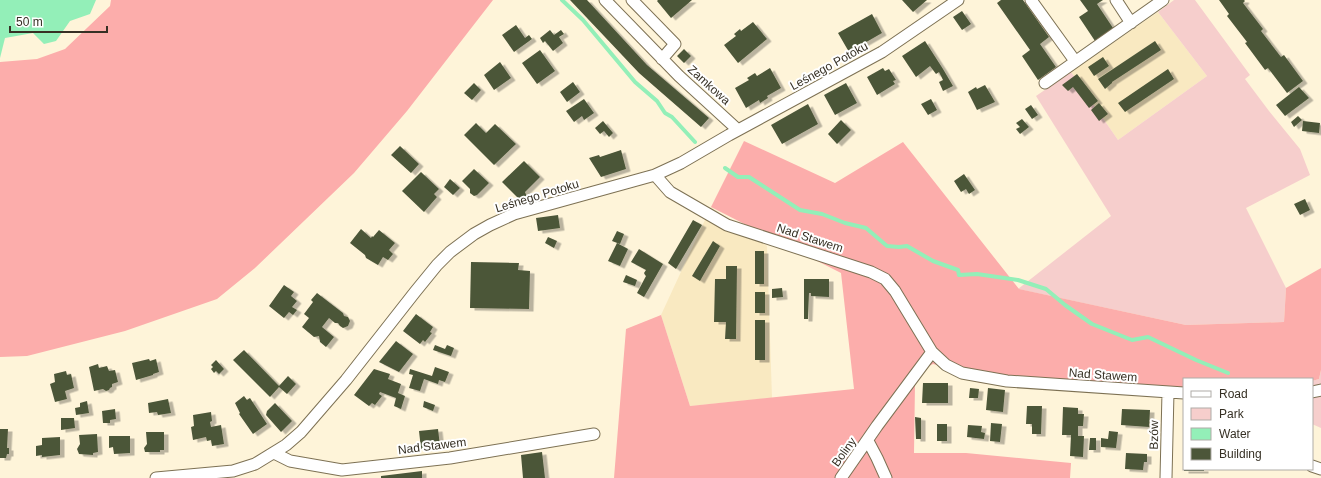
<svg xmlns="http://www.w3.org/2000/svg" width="1321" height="478" font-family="Helvetica,sans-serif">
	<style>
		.built { fill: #f9e9c1 }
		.green { fill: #f6cecc }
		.forest { fill: #fcadab }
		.water { fill: #93efb8 }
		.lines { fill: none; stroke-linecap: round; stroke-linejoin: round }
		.stream { stroke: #93efb8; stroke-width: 4 }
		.building { fill: #4c5639; filter: url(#shadow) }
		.street-casing { stroke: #7d7154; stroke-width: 13 }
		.street { stroke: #fff; stroke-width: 11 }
		.labels { text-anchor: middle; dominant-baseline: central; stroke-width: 4; stroke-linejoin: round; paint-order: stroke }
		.street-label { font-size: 12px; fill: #363024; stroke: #fff }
	</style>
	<defs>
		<filter id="shadow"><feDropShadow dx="4.5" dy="2.5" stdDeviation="0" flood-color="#0004"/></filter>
	</defs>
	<rect width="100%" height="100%" fill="#fef4d9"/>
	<path class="built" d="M1158,12L1207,76L1118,140L1071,72Z
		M711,207L767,246L772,398L690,406L661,315Z"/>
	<path class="green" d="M1174,0H1195L1250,75L1245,79L1269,111L1300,149L1310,175L1246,208L1286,288L1284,322L1186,325L1018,289L1111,216L1036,96L1071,72L1118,140L1207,76L1158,12Z
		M1321,370V428L1312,424V381L1319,379Z"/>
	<path class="forest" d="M111,0H493L407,111L354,173L255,268L217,299L125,331L27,356L0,357V62L37,59L65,49L110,6Z
		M744,141L835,183L903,142L1019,289L1186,325L1284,322L1286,288L1321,268V370L1319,379L1312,381V379H1184V397L981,383L955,376L937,365L933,364L929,366L915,384L914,453H966L1071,463L1070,478H614L626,329L661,315L690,406L854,389L841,273L711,207Z"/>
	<path class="water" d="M0,0H96L90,14L70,21L56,41L44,44L33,33L5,38L0,58Z"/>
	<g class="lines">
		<path class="stream" d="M562,0L583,20L635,82L657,101L665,113L672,117L695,142
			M725,168L738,177H749L800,210L822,214L845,223L866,228L887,246L899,247L907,246L933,261L958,270L959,275L977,274L1018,280L1046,289L1065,305L1092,324L1132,340L1148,337L1196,360L1228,373"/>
	</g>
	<path class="building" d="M570,0H587L647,65L709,118L701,127L639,73Z
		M658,0H692L671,18L657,1Z
		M902,0H927L913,12Z
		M1001,0H1023L1049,37L1040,44L1056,67L1038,80L1022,56L1030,50L997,3Z
		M1080,0H1103L1097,4L1113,28L1095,41L1079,17L1088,11Z
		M1219,0H1244L1245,1L1243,3L1263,29L1261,31L1281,57L1284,55L1303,81L1287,93L1268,68L1265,70L1245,43L1247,42L1227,16L1229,14Z
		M962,11L971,24L962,30L953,17Z
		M872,14L882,33L849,52L838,33Z
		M753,22L767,39L738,63L724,45L736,36L734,34L740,29L741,31Z
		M516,25L525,38L529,35L532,39L514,52L502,35Z
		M550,30L554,35L561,30L564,34L559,37L563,43L553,51L545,41L543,43L540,38Z
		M925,41L943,69L953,86L943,91L939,82L943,80L939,72L936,74L930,66L916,77L902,56Z
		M1155,41L1161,50L1112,82V83L1105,89L1098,79Z
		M684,49L691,56L684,63L677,56Z
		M540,50L555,71L537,84L522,63Z
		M1103,57L1109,66L1094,76L1088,67Z
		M500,62L511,78L494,90L484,75Z
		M770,68L781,88L767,96L768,98L760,103L759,100L746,108L735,88L749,80L747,78L755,73L757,76Z
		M883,68L885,71L889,69L896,80L893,81L895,84L877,95L867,77Z
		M1168,69L1174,79L1125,112L1118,103Z
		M1077,74L1098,101L1089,108L1073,87L1068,91L1062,85Z
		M573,82L580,92L567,102L560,92Z
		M474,83L481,90L472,100L464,93Z
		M846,83L857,103L835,115L824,95Z
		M985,85L995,102L977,110L968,92L976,87L977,89Z
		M1299,87L1309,98L1285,116L1276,105Z
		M584,99L594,113L584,120L582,116L574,122L566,111Z
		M931,99L937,110L928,115L921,104Z
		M1099,103L1108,114L1099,121L1091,110Z
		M808,104L818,124L782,144L771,125Z
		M1031,105L1038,115L1032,119L1025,109Z
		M1298,116L1302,120L1294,127L1291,122Z
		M1022,119L1029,127L1020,134L1016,129L1020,127L1016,123Z
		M841,120L851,130L837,144L828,134Z
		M603,121L613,133L609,137L604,131L600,134L595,128Z
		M1303,121L1320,123L1319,133L1302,131Z
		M476,123L486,133L495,124L516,144L494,165L464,135Z
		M400,146L419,164L411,173L391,155Z
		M621,150L626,169L601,177L589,158L599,155L600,157Z
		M524,161L540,177L525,192L527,197L519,199L502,182Z
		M474,169L489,183L477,195L474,196L470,193V189L462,181Z
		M421,172L439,189L434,194L437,197L424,212L402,191Z
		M964,174L975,190L969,194L966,189L961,192L954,181Z
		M450,179L460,188L453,195L444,187Z
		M1305,199L1310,210L1300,215L1294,204Z
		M558,215L560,228L538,231L536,218Z
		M693,220L702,225L676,269L668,263Z
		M361,229L371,238L372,236L373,237L379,230L395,243L389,250L393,254L388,260L383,257L378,265L366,258L365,255L350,243Z
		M617,231L624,234L620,244L612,241Z
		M548,237L557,241L554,248L545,243Z
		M713,241L720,246L700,281L692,276Z
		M617,243L628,249L620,266L608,261Z
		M639,249L663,264L644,297L637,293L646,276L645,275L644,273L646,270L631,262Z
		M755,251H764V284H755Z
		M471,262L519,263L518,270L530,271L529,309L470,308Z
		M726,266H737L736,339H725L726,322H714L715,279H726Z
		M626,275L637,280L635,286L623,282Z
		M804,279H829V297L811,296V293H809L808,319H804Z
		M284,285L294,292L291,296L297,301L292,307L297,310L293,315L289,312L284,318L269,306Z
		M782,288L783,297L772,298V289Z
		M755,292H765V313H755Z
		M317,293L343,313L344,316L348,317L350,321L348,326L343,328L340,326L338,323H335L329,318L322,327L334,337L326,347L320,342L319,336L314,337L302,327L309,318L304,314L313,302L311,300Z
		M416,314L433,327L430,332L432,333L425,342L423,340L420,344L403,331Z
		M755,320H765V360H755Z
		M396,341L413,354L399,372L379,362Z
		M435,345L445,349L447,345L454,348L451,356L433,350Z
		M244,350L279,386L288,376L296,384L287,394L279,387L270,397L233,360Z
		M149,359L150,361L156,359L159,372L153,374V375L136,380L132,363Z
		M216,360L224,369L219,374L216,371L214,373L211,369L213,367L211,365Z
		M98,364L99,368L107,366L109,371L115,370L118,382L112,384V387L110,388L109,390L106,391L103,389L94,391L89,367Z
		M435,367L449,372L445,382L439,380L438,384L424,379L420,391L409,388L413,375L409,374L410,369L432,376Z
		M374,369L390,374L388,379L401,384L398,393L405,396L401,409L394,406L396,398L380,392L379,394L382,396L375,405L372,403L369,406L354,395Z
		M66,371L67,375L71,374L74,388L65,391L67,399L55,402L50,384L55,382L54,374Z
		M923,383H948V403H922Z
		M970,388L979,389L978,398H969Z
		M988,388L1005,390L1003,412L986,410Z
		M244,396L247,400L250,398L267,424L253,434L239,414L240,413L235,403Z
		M168,399L171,413L158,415L157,412L149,413L148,403Z
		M87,401L89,413L76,415L75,408L80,407V403Z
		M424,401L435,405L433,411L423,407Z
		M275,403L292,421L281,432L266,415L267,411Z
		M1027,406H1042L1041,434H1032V424H1026Z
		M1063,407L1078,408V414H1084L1083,426H1078V436H1084L1083,457L1070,456L1071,435H1062Z
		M115,409L116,419L110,420V423H103L102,411Z
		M1122,409L1150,410L1149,427L1121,425Z
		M211,412L212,421L210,422L211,427L221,425L224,444L212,446L211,440L207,441L206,437L193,440L191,427L194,426L193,415Z
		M915,417L921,418V439H916Z
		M61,418H74L75,428L61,430Z
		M991,423L1002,424L1000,442L990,441Z
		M937,424H947V441H937Z
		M968,425L982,426L981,432L985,433L984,439L967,437Z
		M0,429H8L7,448H9V454H7L6,458H0Z
		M438,429L440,446L421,449L419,431Z
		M1109,431L1118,432L1116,448L1101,447V438L1108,439Z
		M146,432H164V450H160V452H145L144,448L147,444Z
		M97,434L98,452L93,453V455L79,454L77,449L80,444L79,435Z
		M109,436H130V453L114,454L113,447L109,448Z
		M60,437V455L42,457V455L36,456V446L42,445V438Z
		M1090,438H1096V450H1089Z
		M542,452L545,478H523L521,455Z
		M1126,453L1147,454V462H1144L1143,470L1125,469Z
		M1184,469H1204V471H1184Z
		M422,471V478H381V476Z"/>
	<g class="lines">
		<defs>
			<path id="street" d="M605,0L679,76L738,130
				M632,0L675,44L662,59
				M1031,0L1075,61
				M1116,0L1131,23
				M1045,83L1163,0
				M655,175L670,192L727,225L871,272L885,279L895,291L932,352L946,365L962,373L1007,381L1184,393
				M1312,392L1321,390
				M868,441L877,458L886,478
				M274,453L290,461L342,470L450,458L594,434
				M1312,466L1321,469
				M156,478L233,471L255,464L286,445L301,432L346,380L415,292L437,265L450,252L474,234L490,225L514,214L655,175L681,163L729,135L882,52L958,0
				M841,478L877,426L932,352
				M1166,478L1168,392"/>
		</defs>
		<use href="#street" class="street-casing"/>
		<use href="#street" class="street"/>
	</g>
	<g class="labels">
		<g class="street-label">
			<text transform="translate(829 66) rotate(-29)">Leśnego Potoku</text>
			<text transform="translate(709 85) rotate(42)">Zamkowa</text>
			<text transform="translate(537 196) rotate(-17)">Leśnego Potoku</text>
			<text transform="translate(810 238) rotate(18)">Nad Stawem</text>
			<text transform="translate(1103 375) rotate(4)">Nad Stawem</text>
			<text transform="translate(1154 435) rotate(-89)">Bzów</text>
			<text transform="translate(432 446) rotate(-7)">Nad Stawem</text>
			<text transform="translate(844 452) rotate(-54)">Boliny</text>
		</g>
	</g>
	<rect x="1183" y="378" width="130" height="92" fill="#ffffff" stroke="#afaca7"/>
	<rect x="1191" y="391" width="20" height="6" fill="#ffffff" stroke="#afaca7"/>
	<text x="1219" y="398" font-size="12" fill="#363024">Road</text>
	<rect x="1191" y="408" width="20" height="12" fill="#f6cecc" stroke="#afaca7"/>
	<text x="1219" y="418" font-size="12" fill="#363024">Park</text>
	<rect x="1191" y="428" width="20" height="12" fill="#93efb8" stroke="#afaca7"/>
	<text x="1219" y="438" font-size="12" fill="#363024">Water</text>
	<rect x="1191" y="448" width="20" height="12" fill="#4c5639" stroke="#afaca7"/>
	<text x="1219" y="458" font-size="12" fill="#363024">Building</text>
	<path d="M10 26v6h97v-6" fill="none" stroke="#363024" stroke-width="2"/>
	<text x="16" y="26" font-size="12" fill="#363024" stroke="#ffffff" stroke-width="3" paint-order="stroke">50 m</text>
</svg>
